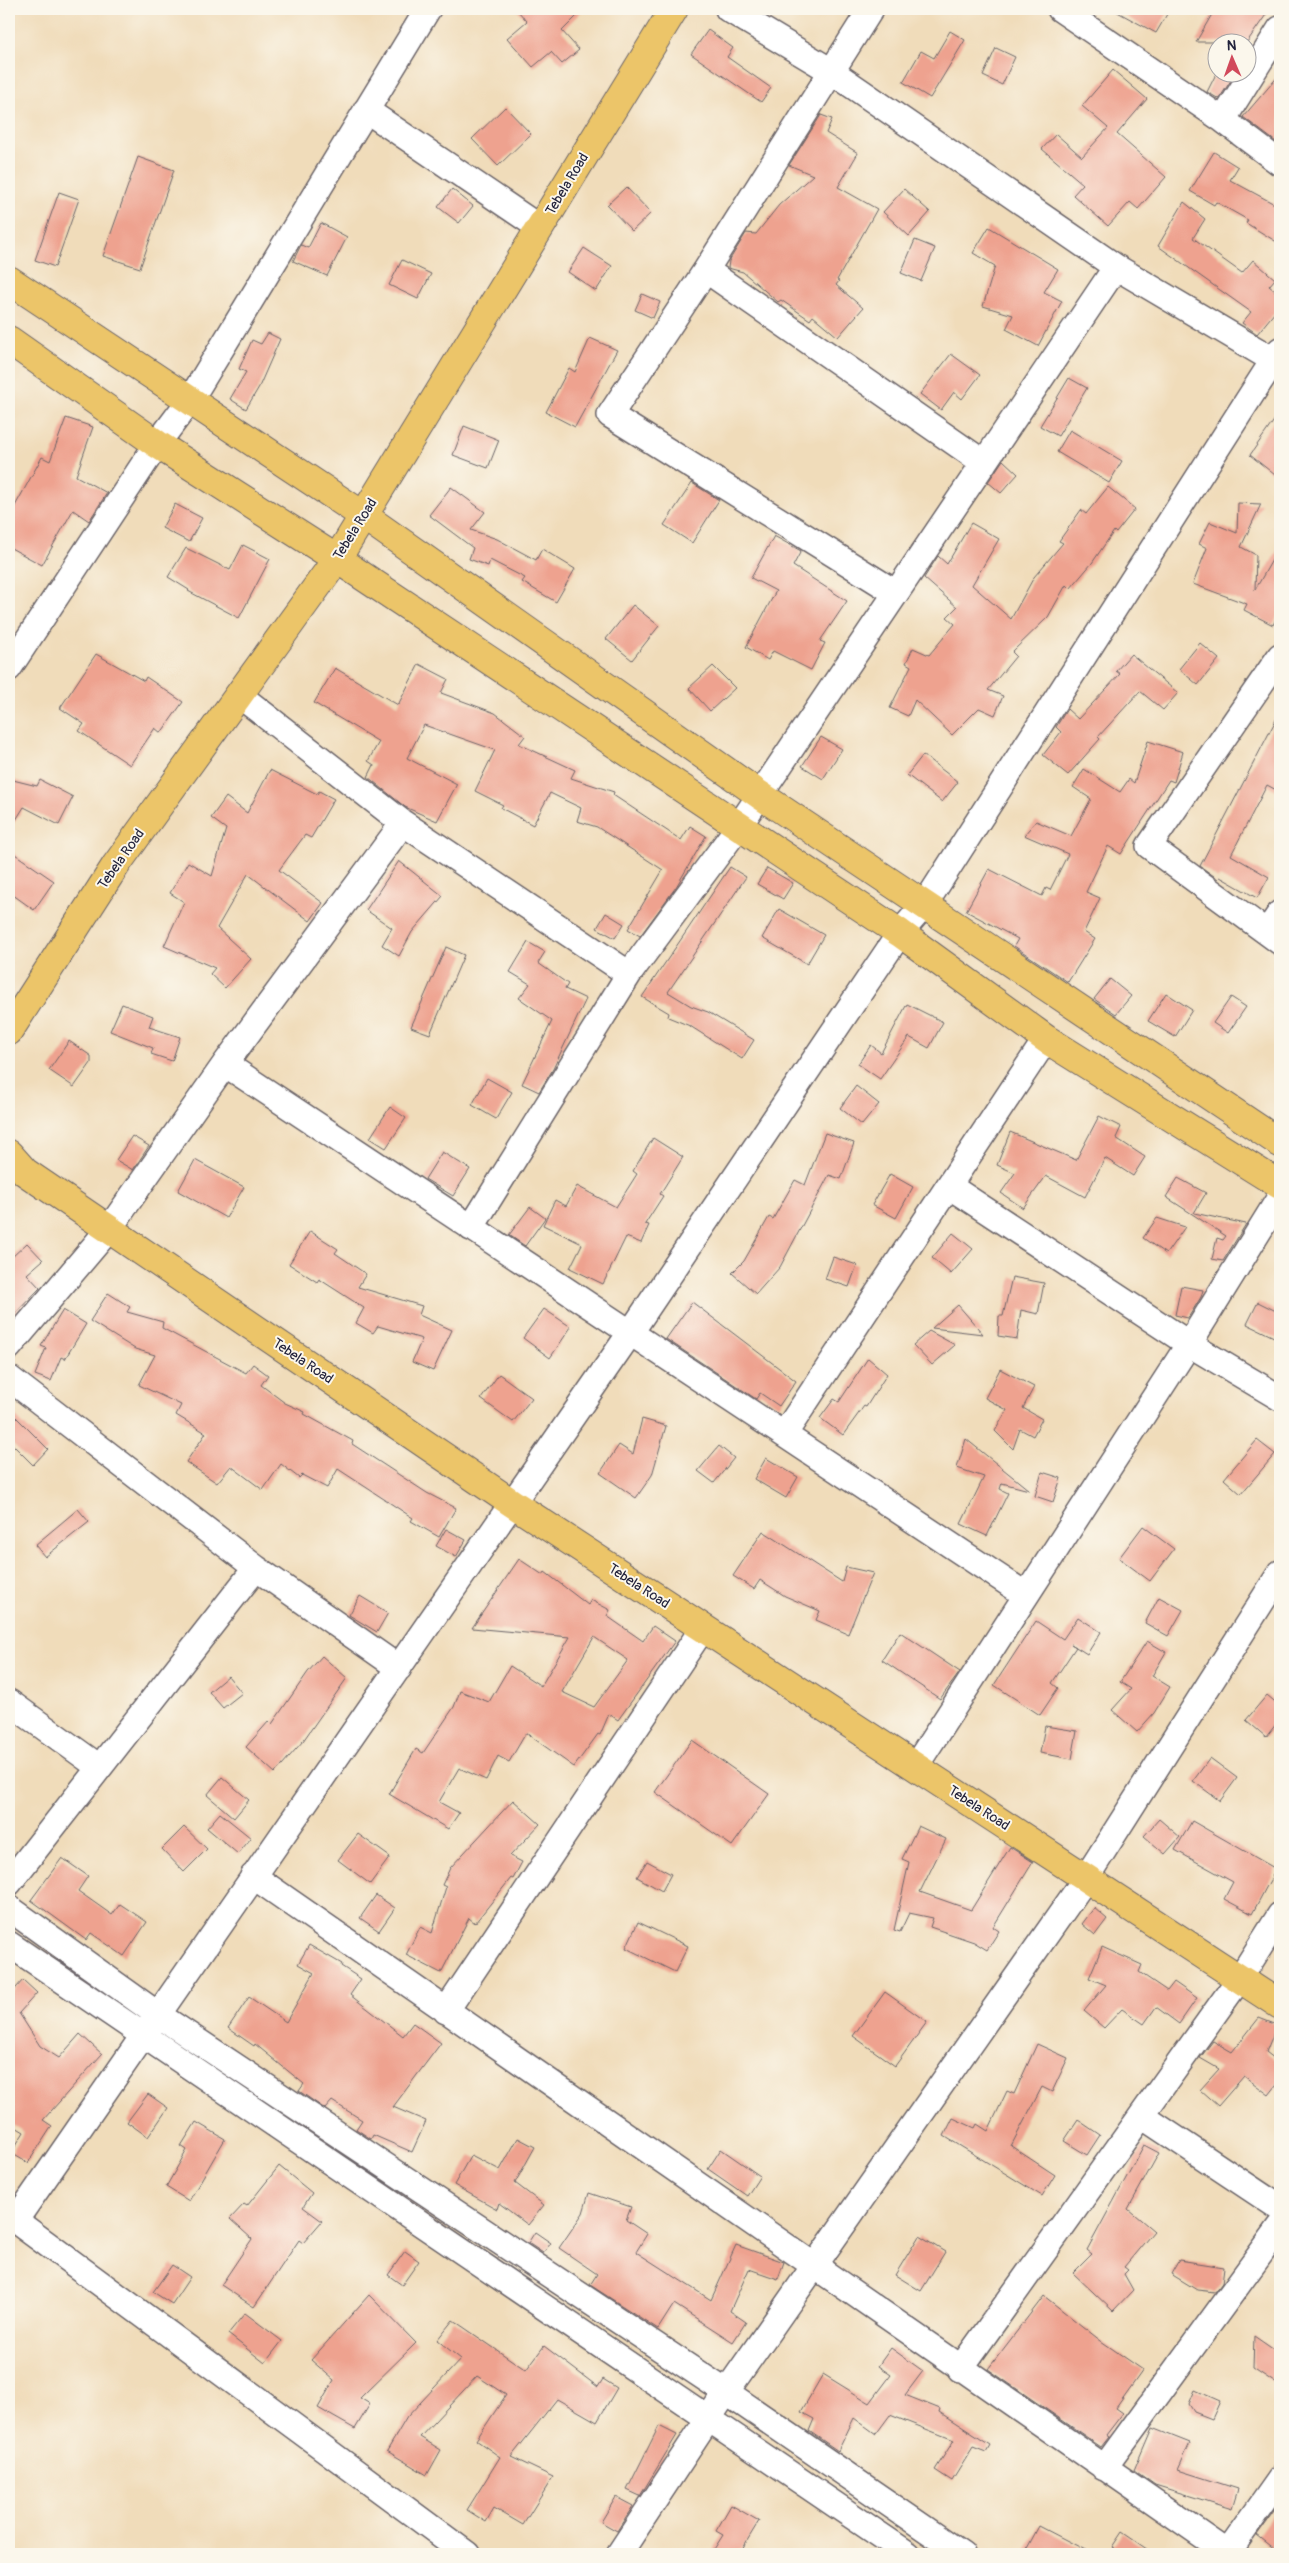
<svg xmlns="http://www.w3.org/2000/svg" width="1289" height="2563" font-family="Pangolin,sans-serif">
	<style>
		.building { fill: #eea28f; fill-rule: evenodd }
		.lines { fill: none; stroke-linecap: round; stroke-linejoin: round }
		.minor-casing { stroke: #6a6367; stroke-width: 28 }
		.major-casing { stroke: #6a6367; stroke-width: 30 }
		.minor { stroke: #fff; stroke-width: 25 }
		.major { stroke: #ecc569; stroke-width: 28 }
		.labels { text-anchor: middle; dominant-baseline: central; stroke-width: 4; stroke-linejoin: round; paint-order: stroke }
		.street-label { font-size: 14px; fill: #22223b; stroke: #fbf7ec }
	</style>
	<rect width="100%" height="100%" fill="#fbf7ec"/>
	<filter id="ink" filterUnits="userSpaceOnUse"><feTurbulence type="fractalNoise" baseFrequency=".02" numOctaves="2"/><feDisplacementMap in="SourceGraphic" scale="10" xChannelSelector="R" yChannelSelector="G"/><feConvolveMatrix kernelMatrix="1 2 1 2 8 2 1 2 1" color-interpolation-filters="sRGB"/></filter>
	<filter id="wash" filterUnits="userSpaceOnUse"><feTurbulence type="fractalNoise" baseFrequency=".0096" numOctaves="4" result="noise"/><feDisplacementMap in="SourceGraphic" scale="20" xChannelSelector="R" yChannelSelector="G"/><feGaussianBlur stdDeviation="1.12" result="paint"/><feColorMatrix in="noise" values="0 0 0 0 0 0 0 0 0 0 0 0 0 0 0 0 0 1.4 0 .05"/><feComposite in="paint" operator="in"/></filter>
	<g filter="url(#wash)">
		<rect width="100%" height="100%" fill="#f0dcba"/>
		<g id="blocks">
			<path class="building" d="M516,9H584L562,31L579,50L562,64L551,52L533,67L507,38L527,21Z
				M1112,9H1170L1156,33Z
				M1215,9H1270L1247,42H1196Z
				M708,30L733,48L727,57L771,88L761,102L691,54Z
				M950,31L965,40L930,98L903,82L921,51L934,58Z
				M996,48L1015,57L1002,85L983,76Z
				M1113,70L1147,99L1117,134L1166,177L1138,209L1130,202L1108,226L1073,195L1083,184L1042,149L1056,134L1082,157L1108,128L1082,106Z
				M1217,72L1235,74L1219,99L1207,92Z
				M1280,74V145L1243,117Z
				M505,107L531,134L498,166L472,139Z
				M821,115L832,119L826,133L858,153L838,187L877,209L837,280L839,281L836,285L863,308L838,337L813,316L810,320L781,300L778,302L743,272L728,268L729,261L746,233L756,234L779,205L813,175L789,165Z
				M1214,152L1238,167L1230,180L1280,207V244L1246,223L1248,220L1216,202L1214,205L1190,191Z
				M138,157L174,170L140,268L103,256Z
				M626,187L651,213L632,231L607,205Z
				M452,189L473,206L459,223L438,207Z
				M904,189L930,212L909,236L883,212Z
				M59,192L79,199L55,267L35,260Z
				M1184,202L1205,219L1193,238L1242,273L1253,260L1275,279L1269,286L1280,295V306L1257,334L1242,323L1251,312L1158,246Z
				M321,223L347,237L327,276L293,261L301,245L308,248Z
				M989,227L1058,269L1044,292L1062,301L1038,346L1006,329L1013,315L983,306L995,266L973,253Z
				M915,240L935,248L921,281L901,273Z
				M584,248L612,266L596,291L568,272Z
				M402,260L431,274L418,299L389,285Z
				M642,294L660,302L653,318L635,310Z
				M268,333L280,339L259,387L246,409L230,399L246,372L239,369L252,340L261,344Z
				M590,338L617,350L575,427L546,412L569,368L575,372Z
				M951,354L980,375L962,399L954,392L941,410L920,394Z
				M1069,378L1087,388L1058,436L1040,426Z
				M1280,412V479L1250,455Z
				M66,418L93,427L76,476L107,493L89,521L73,510L42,565L9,547V517L42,457L50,461Z
				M464,426L499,440L488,468L453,455Z
				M1070,430L1122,461L1109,483L1057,452Z
				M1003,460L1018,474L1001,493L988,482Z
				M692,483L719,500L692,543L664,525Z
				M451,487L485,512L471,530L497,539L536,560L542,549L575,569L556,602L522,582L525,578L490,560L488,566L469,559L473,548L429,515Z
				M1108,487L1135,509L1116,533L1114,531L1092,563L1070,589L1066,585L1048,617L1012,652L1016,656L988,690L1003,696L995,715L979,708L952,735L915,700L908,716L890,708L911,666L906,663L913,648L929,655L955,624L947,617L957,607L924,578L938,556L947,564L971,523L999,539L972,585L1011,619L1034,577L1063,543L1059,541L1081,510L1086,514Z
				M1238,503L1261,504L1241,547L1256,555L1255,590L1280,546V611L1273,625L1244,610L1247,604L1193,584L1207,548L1199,544L1210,522L1237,533Z
				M175,504L202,518L189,542L162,528Z
				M774,536L801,551L793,566L847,601L820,641L825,643L811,670L773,651L768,660L746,647L776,591L751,578Z
				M243,545L270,559L239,618L188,591L189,590L168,577L186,548L230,570Z
				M633,605L659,626L632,660L606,639Z
				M1200,643L1219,659L1198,685L1179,669Z
				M96,654L144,681L146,677L183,702L161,733L155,728L130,765L79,731L84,724L60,708Z
				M1131,654L1178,693L1163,710L1140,691L1098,737L1100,739L1068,775L1043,755L1061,732L1056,727L1067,709L1078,719L1120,674L1116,671Z
				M419,664L448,679L441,693L495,713L525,736L519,744L575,770L571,778L614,792L613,795L681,840L690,826L706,836L676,887L640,936L628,929L663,870L597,827L577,821L581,808L550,793L533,825L501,808L503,805L475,791L495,750L424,725L407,758L457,784L437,821L405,807L368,777L374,765L368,761L379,742L314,703L335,668L398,705Z
				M713,666L735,688L710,711L689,688Z
				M1280,712V792L1267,785L1231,855L1269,877L1257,898L1220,877L1218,879L1200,866Z
				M821,737L842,749L823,779L802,766Z
				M1148,741L1183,752L1174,782L1169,780L1121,854L1108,846L1086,892L1100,898L1084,932L1095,939L1068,982L1014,946L1018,939L966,911L989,869L1042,896L1046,888L1050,890L1068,854L1024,835L1036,821L1071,836L1091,799L1073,787L1084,769L1120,792L1129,779L1134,783Z
				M923,755L958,782L942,802L907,775Z
				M270,770L317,794L319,791L334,799L311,838L305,835L279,870L323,903L310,921L248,874L217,928L251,959L225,988L210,974L215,968L164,946L184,902L170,893L188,862L212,876L226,829L211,818L226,797L247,813Z
				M9,779L37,786L40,780L73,797L59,825L24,807L9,831Z
				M9,850L54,881L34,910L9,892Z
				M399,861L443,896L412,932L399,956L382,945L392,928L366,910Z
				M730,867L746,877L668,992L691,1006L708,1012L754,1040L742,1059L690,1026L668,1017L669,1013L642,997Z
				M767,868L793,883L783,899L757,884Z
				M779,909L824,935L807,964L762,938Z
				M606,913L624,924L615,938L597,928Z
				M528,942L545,952L538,963L568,984L565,989L586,999L553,1069L539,1092L522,1084L552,1021L519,998L530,984L510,972Z
				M446,947L464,955L430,1034L411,1027Z
				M1110,979L1131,996L1116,1014L1094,999Z
				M1166,993L1192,1010L1175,1037L1148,1021Z
				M1231,997L1246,1007L1228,1033L1213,1023Z
				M122,1004L153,1016L149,1027L180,1037L172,1061L151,1054L153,1048L110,1031Z
				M907,1004L943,1022L929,1048L909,1037L880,1079L858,1064L871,1045L881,1053Z
				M69,1041L91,1056V1063L74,1087L49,1070Z
				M487,1078L512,1092L496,1119L472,1105Z
				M856,1086L879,1104L862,1125L840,1108Z
				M390,1107L406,1118L386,1148L370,1138Z
				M1099,1116L1121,1127L1116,1138L1145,1157L1133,1176L1105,1158L1085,1197L1046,1176L1023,1208L1001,1193L1015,1173L997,1165L1010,1132L1076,1160Z
				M825,1133L854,1143L841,1179L829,1175L780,1267L756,1294L732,1273L744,1261L769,1217L773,1219L795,1180L805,1185Z
				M132,1136L149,1146L133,1170L116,1160Z
				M653,1138L683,1157L660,1194L663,1196L645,1224L649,1225L641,1243L626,1237L603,1284L570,1268L582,1244L543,1225L555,1200L566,1206L577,1186L616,1207L637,1174L633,1171Z
				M442,1152L470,1169L453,1196L425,1179Z
				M195,1160L244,1187L226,1218L178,1191Z
				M890,1174L913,1187L896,1218L872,1205Z
				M1178,1178L1206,1193L1194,1213L1246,1224L1223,1261L1212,1259L1217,1238L1223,1240L1226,1236L1166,1197Z
				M530,1207L545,1218L525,1246L509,1235Z
				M1157,1218L1185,1227L1166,1254L1143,1238Z
				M310,1231L338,1249L335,1253L366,1274L358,1287L422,1306L419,1315L452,1330L433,1371L412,1362L422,1339L378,1326L373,1333L356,1323L364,1308L319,1279L317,1282L289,1264Z
				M953,1233L973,1249L951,1274L932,1258Z
				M27,1243L43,1260L27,1274L40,1288L9,1320V1256L11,1258Z
				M833,1257L857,1265L849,1287L825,1279Z
				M1012,1277L1044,1283L1038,1314L1021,1310L1017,1339L998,1336L999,1316H1003Z
				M1181,1286L1203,1290L1201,1297L1188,1318L1175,1315Z
				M108,1293L130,1307L127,1312L163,1322L162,1328L246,1373L253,1364L268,1375L261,1385L285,1403L305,1412L304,1414L353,1441L352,1444L427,1493L456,1508L439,1537L411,1521L413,1518L338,1469L327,1488L302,1475L299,1478L281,1464L263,1490L231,1466L217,1483L186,1462L206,1433L176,1415L181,1405L139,1385L155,1355L135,1349L90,1321Z
				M692,1302L796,1381L779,1406L760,1393L756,1399L666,1339Z
				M1258,1302L1280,1313V1340L1247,1324Z
				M958,1305L983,1334L932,1328Z
				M544,1309L571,1327L550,1358L523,1338Z
				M63,1310L86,1324L65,1359L61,1357L51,1381L35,1375L46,1348L41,1346Z
				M929,1331L955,1345L932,1365L913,1345Z
				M868,1358L887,1374L866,1407L864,1406L843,1435L820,1418L834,1399L839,1402Z
				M1000,1369L1034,1387L1023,1408L1042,1419L1033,1436L1020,1429L1013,1449L995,1431L1007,1410L985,1398Z
				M499,1374L532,1398L513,1422L481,1399Z
				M9,1410L48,1449L33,1465L9,1441Z
				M642,1419L666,1426L652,1475L636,1498L600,1473L619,1445L633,1454Z
				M966,1439L1029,1490L1002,1483L1000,1489L1008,1493L987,1536L961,1524L984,1477L957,1468Z
				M1257,1440L1275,1454L1241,1494L1224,1479Z
				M719,1446L734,1458L714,1483L698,1471Z
				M766,1458L798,1477L786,1498L754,1479Z
				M1042,1472L1061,1478L1053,1502L1035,1496Z
				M78,1509L89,1522L45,1557L35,1545Z
				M1143,1526L1174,1549L1150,1581L1119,1558Z
				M446,1529L466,1540L456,1557L436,1546Z
				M763,1531L842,1582L846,1567L873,1573L848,1634L816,1620L820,1611L785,1596L760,1580L754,1589L733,1576Z
				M519,1559L543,1575L545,1572L588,1605L591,1600L610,1610L607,1616L643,1641L653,1626L675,1641L618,1720L609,1714L600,1735L598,1734L574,1767L526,1733L509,1762L498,1756L486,1780L459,1768L439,1802L459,1813L448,1829L389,1794L416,1749L423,1753L454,1707L460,1691L489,1702L510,1666L541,1686L570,1637L472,1628ZM594,1637L628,1660L594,1707L562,1692Z
				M360,1596L388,1613L377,1632L349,1615Z
				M1159,1597L1183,1610L1168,1636L1145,1623Z
				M1078,1617L1101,1632L1087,1654L1071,1644L1076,1647L1052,1683L1058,1688L1040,1715L994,1685L1036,1621L1063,1639Z
				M900,1632L960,1672L940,1699L882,1660Z
				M1147,1641L1166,1652L1152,1676L1170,1687L1154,1713L1137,1732L1112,1710L1131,1689L1120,1682Z
				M322,1656L347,1678L303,1741L275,1773L246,1747L269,1721L272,1724L308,1672Z
				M228,1676L242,1693L223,1708L209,1692Z
				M1267,1695L1280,1706V1719L1266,1737L1246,1720Z
				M1045,1726L1077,1731L1072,1759L1040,1753Z
				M692,1740L769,1794L732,1846L655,1792Z
				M1210,1758L1237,1778L1220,1801L1193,1781Z
				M222,1777L249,1800L234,1818L207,1795Z
				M513,1800L540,1824L510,1856L522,1862L513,1879L511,1878L475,1923L469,1918L441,1973L406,1955L420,1927L432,1933L446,1887L442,1885L450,1868Z
				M220,1813L251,1838L238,1854L207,1828Z
				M1159,1819L1180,1837L1165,1854L1144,1836Z
				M1192,1821L1276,1869L1252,1914L1224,1899L1233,1882L1175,1850Z
				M918,1826L946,1839L920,1892L971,1910L1010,1847L1033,1862L993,1927L999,1931L987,1950L974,1942L930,1927L933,1918L909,1913L900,1932L894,1930L909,1862L902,1859Z
				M184,1827L207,1849L184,1872L162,1849Z
				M358,1834L390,1857L370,1884L338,1860Z
				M62,1858L88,1876L78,1891L112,1915L120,1904L147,1922L124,1956L91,1933L86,1940L31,1900Z
				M647,1861L671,1874L662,1891L637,1877Z
				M376,1895L395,1908L379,1931L360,1918Z
				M1094,1908L1107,1919L1095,1935L1082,1924Z
				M638,1922L688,1946L675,1972L626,1948Z
				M309,1945L342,1964L341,1966L361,1979L350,1995L403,2036L413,2023L441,2043L393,2107L426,2121L412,2152L373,2135L371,2139L356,2129L362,2120L332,2101L325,2109L299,2091L304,2084L255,2044L254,2046L228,2028L249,1997L286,2022L314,1973L298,1964Z
				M1102,1947L1142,1965L1139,1972L1167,1991L1174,1982L1197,1998L1179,2024L1156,2007L1144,2024L1122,2009L1104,2028L1084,2011L1106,1985L1089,1978Z
				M23,1980L37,1993L19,2013L40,2046L59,2058L80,2034L102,2054L43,2120L52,2126L28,2163L11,2153L24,2132L9,2123V1996Z
				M885,1992L927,2022L895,2066L853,2036Z
				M1259,2018L1277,2025L1266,2052L1280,2063V2081L1269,2095L1244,2076L1218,2106L1200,2090L1219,2069L1200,2058L1213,2041L1232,2052Z
				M1037,2044L1068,2058L1052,2092L1042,2087L1011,2146L1055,2175L1042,2196L944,2136L953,2118L975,2128L977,2124L988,2131L1007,2091L1014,2094Z
				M148,2094L168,2108L148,2137L127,2122Z
				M1078,2120L1100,2135L1087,2155L1064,2141Z
				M196,2122L225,2139L189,2201L166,2187L187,2150L181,2146Z
				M518,2138L535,2147L515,2183L544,2205L528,2225L499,2203L497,2209L454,2185L471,2155L500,2170Z
				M1144,2145L1159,2153L1128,2209L1154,2231L1124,2267L1128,2270L1124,2274L1133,2290L1113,2311L1073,2273L1092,2254L1087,2250Z
				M721,2149L760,2176L747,2196L708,2169Z
				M279,2166L312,2193L303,2207L322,2221L303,2243L299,2240L254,2307L221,2285L252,2239L230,2219L244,2204L247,2206Z
				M589,2193L631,2207L626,2220L647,2234L636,2252L711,2300L736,2245L784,2262L778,2279L749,2269L730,2311L746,2322L733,2342L674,2304L658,2329L590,2285L597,2274L559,2248L583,2213Z
				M535,2232L551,2243L543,2253L528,2243Z
				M919,2236L945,2252L921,2291L895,2275Z
				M405,2251L419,2261L402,2285L388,2275Z
				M1179,2260L1224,2267L1222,2283L1215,2292L1197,2290L1171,2274Z
				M172,2265L190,2277L172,2304L153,2292Z
				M369,2295L416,2343L360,2398L370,2404L355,2429L318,2408L334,2380L311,2360Z
				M1044,2296L1101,2341L1143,2370L1116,2408L1123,2413L1106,2435L1109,2437L1101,2447L988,2369Z
				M245,2313L282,2341L265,2363L228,2334Z
				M453,2320L526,2370L544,2346L598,2387L603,2379L617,2388L597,2422L557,2399L511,2457L553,2477L523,2525L494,2508L486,2522L467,2510L500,2457L476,2440L506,2395L477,2376L420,2437L441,2450L427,2475L387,2451L407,2417L461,2359L437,2340Z
				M1254,2336L1280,2354V2386L1253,2368Z
				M891,2348L923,2371L905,2395L940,2409L939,2412L990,2445L986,2452L973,2447L952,2481L935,2470L954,2440L890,2415L876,2434L854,2418L838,2451L809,2431L814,2419L801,2412L823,2374L870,2403L891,2375L878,2366Z
				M1195,2390L1220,2401L1212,2419L1194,2412L1189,2404Z
				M659,2426L677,2435L640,2496L627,2490Z
				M1152,2428L1190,2443L1178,2470L1238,2489L1232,2509L1155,2485L1134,2470Z
				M616,2497L633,2506L617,2531L601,2522Z
				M1280,2504V2554L1257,2536Z
				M731,2505L759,2521L739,2554H711L723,2535L716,2531Z
				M1039,2526L1093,2554H1024Z
				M1122,2532L1154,2554H1123L1112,2547Z"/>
		</g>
	</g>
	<g filter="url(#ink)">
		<use href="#blocks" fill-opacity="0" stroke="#6a6367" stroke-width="1"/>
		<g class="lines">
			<defs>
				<path id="minor" d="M728,9L831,71L1116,267L1280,364
					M871,9L706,270L610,415L896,593
					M1060,9L1223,120L1280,163
					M366,110L540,228
					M1223,120L1280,29
					M706,270L984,463
					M1280,656L1149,846L1280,942
					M9,668L157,444L190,400L428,9
					M239,695L403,823L629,974
					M1267,932L1280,913
					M225,1064L1026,1595
					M949,1186L1189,1344L1280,1398
					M471,1228L629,974L739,826L1116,267
					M9,1347L109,1229L225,1064L403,823
					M9,1378L256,1568L399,1668
					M785,1433L1046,1039
					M9,1702L99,1767
					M915,1767L1189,1344L1280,1197
					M253,1876L1228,2553
					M9,1883L256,1568
					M9,1908L157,2014L726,2392L962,2554
					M9,1944L908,2554
					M446,2011L703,1628
					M1142,2116L1280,2208
					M9,2216L467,2554
					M15,2221L631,1332L900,933L925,904L1280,350
					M960,2369L1240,1978L1280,1915
					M1104,2468L1280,2227
					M619,2554L726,2392L1086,1878L1280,1573
					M1227,2554L1280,2479"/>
				<path id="major" d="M9,280L364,516L760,795L1280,1143
					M9,340L157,444L337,559L900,933L1046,1039L1280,1185
					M9,1031L116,865L337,559L674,9
					M9,1154L25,1172L512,1503L1280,2005"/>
			</defs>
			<use href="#minor" class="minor-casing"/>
			<use href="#major" class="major-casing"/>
			<use href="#minor" class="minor"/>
			<use href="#major" class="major"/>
		</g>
	</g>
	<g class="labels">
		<g class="street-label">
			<text transform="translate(567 184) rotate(-59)">Tebela Road</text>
			<text transform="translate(355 529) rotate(-58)">Tebela Road</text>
			<text transform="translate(121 859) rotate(-55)">Tebela Road</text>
			<text transform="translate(303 1361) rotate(34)">Tebela Road</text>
			<text transform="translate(639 1586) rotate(33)">Tebela Road</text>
			<text transform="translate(979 1808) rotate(33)">Tebela Road</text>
		</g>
	</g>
	<rect width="1289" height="2563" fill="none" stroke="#fbf7ec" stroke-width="30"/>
	<g transform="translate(1232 58) rotate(358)"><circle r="24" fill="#fbf7ec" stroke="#a4a2a5"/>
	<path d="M0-4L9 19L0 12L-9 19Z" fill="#d1495b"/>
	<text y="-8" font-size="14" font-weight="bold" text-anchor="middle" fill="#22223b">N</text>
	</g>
</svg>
